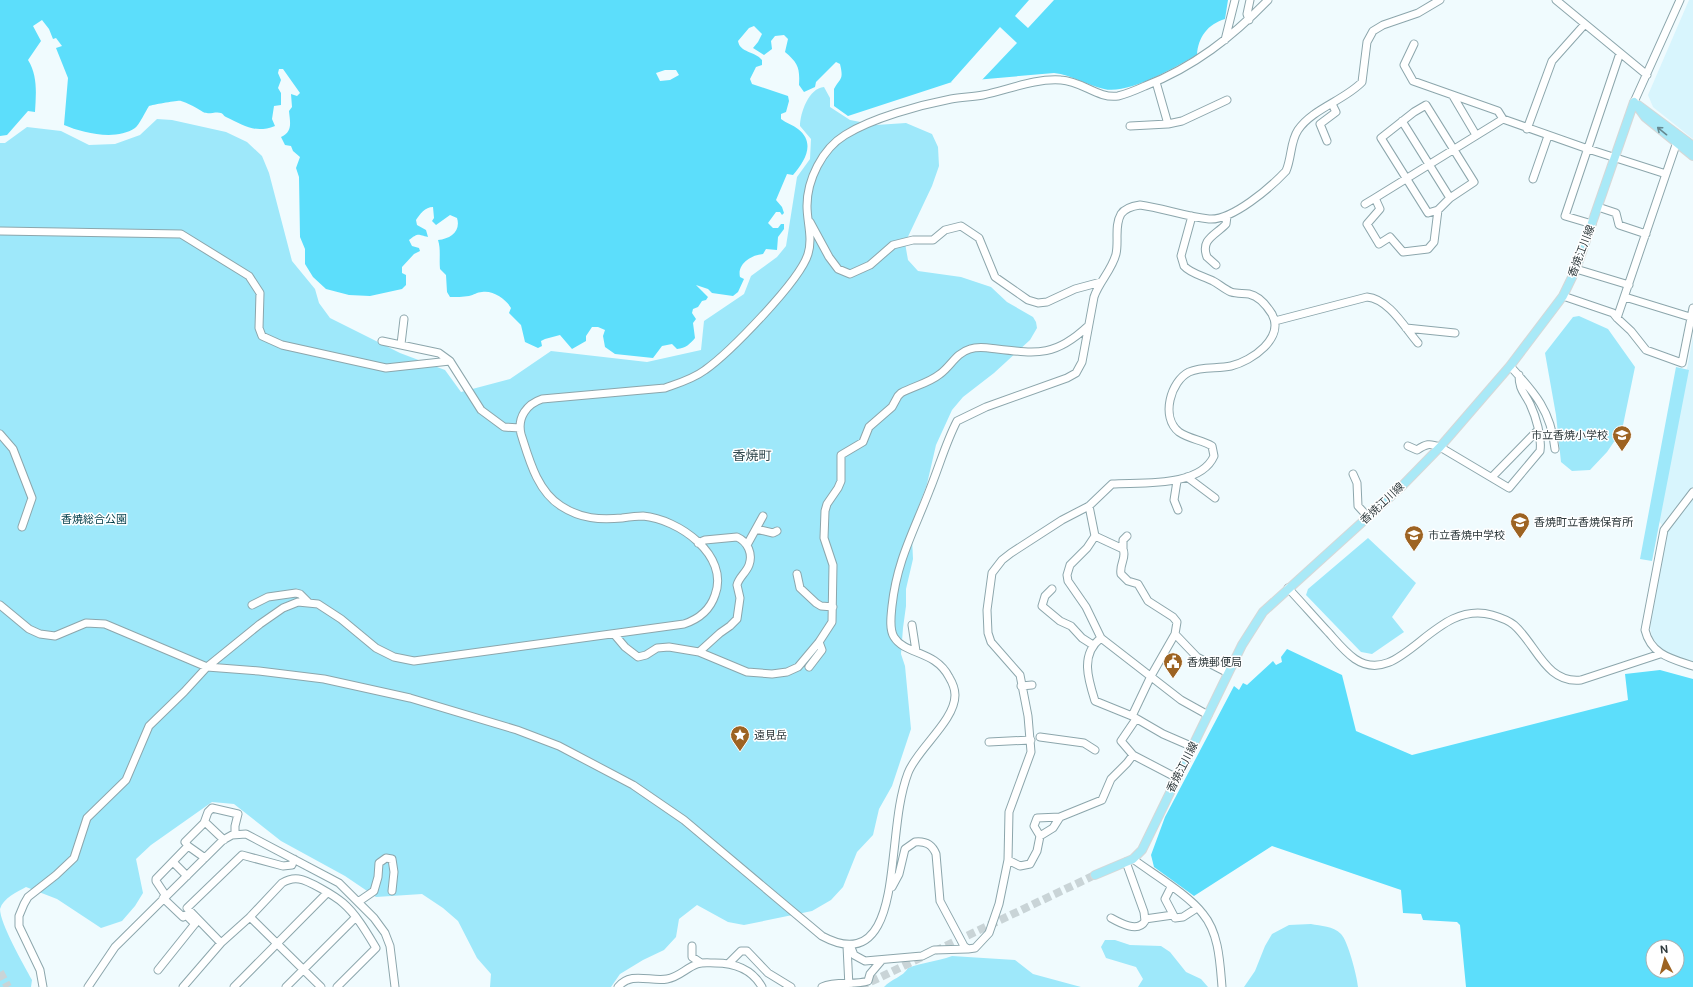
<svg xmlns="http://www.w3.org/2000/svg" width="1693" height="987" font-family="'DM Sans','Noto Sans JP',sans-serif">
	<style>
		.built { fill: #d8f5fd }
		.green { fill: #9ee8fa }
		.water { fill: #5cdefb; fill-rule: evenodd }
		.pier { fill: #f0fbfe }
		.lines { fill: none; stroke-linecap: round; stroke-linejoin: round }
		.major-tunnel { stroke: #c9d4d7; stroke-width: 8; stroke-dasharray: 8 4; stroke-linecap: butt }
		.minor-casing { stroke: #8ca6ac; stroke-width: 9 }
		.major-casing { stroke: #d5d8d8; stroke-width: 10 }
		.minor { stroke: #fff; stroke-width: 7 }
		.major { stroke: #a9e9f7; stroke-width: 8 }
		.oneway { stroke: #668991 }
		.labels { text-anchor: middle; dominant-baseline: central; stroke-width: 3; stroke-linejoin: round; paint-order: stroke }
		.street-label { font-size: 11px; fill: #2f3a3d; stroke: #fff }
		.poi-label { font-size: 11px; fill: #2f3a3d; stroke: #fff; text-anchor: start }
		.park-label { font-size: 11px; fill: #003d49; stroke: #fff }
		.quarter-label { font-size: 13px; fill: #30474d; stroke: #fff }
	</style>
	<rect width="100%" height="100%" fill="#f0fbfe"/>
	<path class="built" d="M1689,0H1693V139L1653,107L1648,95Z
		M1693,336V662L1671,655L1661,649L1652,637L1650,627L1667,532L1659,521Z"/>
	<path class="green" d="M824,87L830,98V107L850,120L876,125L906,123L932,134L938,147L939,166L932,186L905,243L908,260L918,271L961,277L991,287L1007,302L1033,317L1036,322L1037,328L1030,340L994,373L963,397L952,410L936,445L927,484L915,516L912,538L913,559L906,589V606L903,628L901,654L905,666L911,729L892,786L879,809L873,835L857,852L843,887L831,900L812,911L744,925L728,922L697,905L679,919L676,937L664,950L643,960L620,974L611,987H490L491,974L477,958L458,921L443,908L422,894L376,897L345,876L281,841L234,804L212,802L151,845L136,859L143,893L135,906L122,921L101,928L57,899L26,887C17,892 3,898 0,909C0,924 24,965 32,980L31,987H0V143H5L27,127L61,131L89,145L115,144L140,135L157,119L172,120L226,132L247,142L262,156L269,173L292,261L315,289L319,303L330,318L400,353L445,370L461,392L510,379L551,351L647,362L701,350L704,321L744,294L751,276L777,257L786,246L797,177L810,159L811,139L800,126C800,113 809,88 824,87Z
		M1579,316L1608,329L1635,367L1622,430L1607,452L1590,470L1572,471L1561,462L1556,415L1545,353L1573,317Z
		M1676,367L1689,370L1652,561L1640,559Z
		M1368,538L1416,583L1392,617L1404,632L1372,654L1361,652L1306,595L1308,589Z
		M1311,924C1321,926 1333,926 1341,934C1348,941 1357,976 1358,987H1244L1255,971L1265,946L1272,934L1289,925Z
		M1105,940H1115L1130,945L1161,946L1170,952L1186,972L1201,979L1208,987H1138L1143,979L1136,967L1106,958L1101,947Z
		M952,956L1015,960L1033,974L1081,987H884C891,979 903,977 908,968C923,962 936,962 952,956Z"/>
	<path class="water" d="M0,0H1228L1225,19C1208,24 1198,37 1197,55C1175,67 1128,95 1104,89C1086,85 1072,75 1054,73L952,82L848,116L834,106V89C840,77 844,81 840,64L836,62L816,82L815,87L804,92L799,85C800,68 798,63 785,52L788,39L784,35L775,36L771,41L772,49L764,55L753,48L758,42L762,34L754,26L749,28L738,41C740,53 755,51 762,60V65L756,67L750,79L752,84L788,96L789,101L786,112L781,114V119C786,123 793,125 798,129C816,143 805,161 793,175L787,174L776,200L782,207L784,213L782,215L780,212H776L768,223L773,228H778L781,224H784V229L778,237L777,250L766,249L763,254C751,255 737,264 740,277L744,279L738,292L733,296L712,293L708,289L696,285L708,297L706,300L702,301L698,307L693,309L692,313L696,319L693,323L695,338C690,344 686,348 677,349L672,344L662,346L653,358L615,354L605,347L603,336L605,330L598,327H592L586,336V341L572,349L560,335L545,339L541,341L542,346L538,348L525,342L521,325L509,313L511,308C506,299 493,290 482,292C477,292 474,295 469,296C463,297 456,297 450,297L447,292L446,275L440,269C439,259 441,249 438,240C451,239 461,231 457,218L450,215L436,225L432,221L434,218L433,207C425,207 420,214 416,220L417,225L426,230L428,237C418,235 419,232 409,240L412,246L419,248L420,251L414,254L402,267V273L406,275V285L402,289L370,296L349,295L326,289L313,277L305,264V249L300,237L299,177L296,168L300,157L293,151L291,146L285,145L281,137C293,132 290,122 289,111L292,107L291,94L297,96L300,93L283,69H279L278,73L281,80L278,88L281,93V105L274,106L272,119L275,126C254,134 244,125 226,117C223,116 224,114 221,113C216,111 208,115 203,112C199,109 186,102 181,101C178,100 153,105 149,106C145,112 140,124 135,128C116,141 83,133 64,125L68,78L56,48L62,46L56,38L53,39L49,29L42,20L33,26L41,41L28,60C38,76 36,94 35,112L28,111L7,135L0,136ZM665,70H676L679,75L670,80L660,81L656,73Z
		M1287,649L1342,675L1356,731L1412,755L1628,700L1625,674L1660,670L1693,679V987H1466L1460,925L1457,922L1423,920L1421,914L1403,913L1401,890L1272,846L1194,896L1154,867L1151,855L1165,817L1234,686L1239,690L1243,683L1247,685L1273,661L1276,665L1282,662L1281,657ZM1653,947H1677V971H1653Z"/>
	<path class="pier" d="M1029,0H1054L1028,28L1015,16Z
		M1000,27L1017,43L980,82L956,84L951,82Z"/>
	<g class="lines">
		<path class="major-tunnel" d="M935,951L1095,875
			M0,972L8,987
			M860,987L924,956"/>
		<defs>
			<path id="minor" d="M1556,0L1647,75
				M1249,20L1247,14L1250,0
				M1225,40L1235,0
				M1414,44L1404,65L1413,81L1498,111L1503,119L1588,149L1666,174L1617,318L1613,313L1563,296
				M1156,82L1168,124L1182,121L1227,100
				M1453,96L1476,135
				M1634,102L1680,0
				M1426,105L1474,182L1450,198L1438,210L1428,213L1381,138L1414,112Z
				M1402,121L1450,198
				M1130,126L1168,124
				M1527,129L1552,61L1585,24
				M1327,141L1320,124L1336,112L1332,104
				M1666,174L1677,142
				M1533,179L1548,136
				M1365,204L1375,198
				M1598,207L1616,213L1619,225L1646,234
				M1438,210L1434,242L1428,249L1403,252L1390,237L1379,244L1367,224L1380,209L1375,198L1503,119
				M810,222L829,257L838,269L850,274L870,265L893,245L913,240H933L945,230L961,226L979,238L995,277L1028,300L1038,303L1047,302L1075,289L1101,282
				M1592,224L1565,216L1620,53
				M0,231L181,234L249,276L260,293L259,328L262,336L282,345L386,368L450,361L481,410L504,427L520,428
				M1216,265L1207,257C1200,239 1216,235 1226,224L1227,216
				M1576,269L1629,285
				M1625,297L1690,317
				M1617,318L1631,331L1646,350L1682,363L1693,308
				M1275,321L1367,297C1389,299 1405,328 1418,343
				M1406,328L1455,333
				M382,341L439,353L450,361
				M401,344L404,319
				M1510,366C1535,393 1551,411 1555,449
				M0,434L13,449L32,498L22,527
				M1408,446L1417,450C1426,444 1429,443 1440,447L1509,488L1540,451C1542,437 1536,417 1530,404C1524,392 1519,390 1519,375
				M1353,474L1357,483L1358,506L1368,517
				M1187,477L1215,498
				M1492,477L1538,430
				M1177,481L1174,500L1178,510
				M1693,492L1664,530L1645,630C1651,655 1672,659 1693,666
				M1089,506L1095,536L1087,548L1070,565L1067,575L1068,581L1086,607L1101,638L1181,700L1208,715
				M756,529L773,533L777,531
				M1095,536L1123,549C1127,558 1119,564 1121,574L1128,581L1138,584L1148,601L1173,617L1177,622L1175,634
				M698,543L705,540L737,537C748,542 753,554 749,565C746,573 739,577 737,585L740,598L737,619L730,626L720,633L699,652
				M747,545L763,516
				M1123,549V540L1127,536
				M797,574L800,588L816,603L821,606L833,607
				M1288,588C1302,603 1315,618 1329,633C1337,642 1345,652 1355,659C1401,690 1434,598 1492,615C1499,617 1508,620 1514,625C1536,644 1546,684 1581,680L1660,654
				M1052,589L1045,596L1042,606L1060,621L1071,626L1082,638L1093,645
				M0,605L29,629L40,634L55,636L86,623L105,624L207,667L259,671L324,679L410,698L517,730L559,746L633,785L684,820L822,936C885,970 889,892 894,851C897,825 899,797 908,773C917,749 955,721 955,695C955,689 952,682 949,677C935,650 905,655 894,637C889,629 891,616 892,606C897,560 914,531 930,489C939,467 946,442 957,421L986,407L1067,378L1076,373L1082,362L1094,297C1099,282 1112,270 1116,254C1119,241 1114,226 1121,214C1125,208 1133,206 1140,205C1163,208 1186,217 1209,219C1232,221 1271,187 1286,171C1292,157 1290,142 1298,130C1312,109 1345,100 1362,82L1367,42L1373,31L1383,25L1418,13L1440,0
				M252,605L268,597L296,593L300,594L308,602
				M912,625L916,651
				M614,634L625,647L638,657L646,655L657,648L669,647L699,652L747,672L772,674L787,672L798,667L819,642L832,622L833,565L824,538L825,511L827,504L838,488L841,481V455L863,442L869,427L892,407L898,396L901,393C914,386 929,383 940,374C951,366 956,353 970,349C979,346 988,348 997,349C1039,354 1056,356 1088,326
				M1101,638C1080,654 1088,679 1095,701L1132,716L1163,734L1193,747
				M809,667L822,650L819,642
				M1021,686L1032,685
				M1132,716L1151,676L1175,634L1197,657L1228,673
				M1040,737L1084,743L1095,750
				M989,742L1031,740
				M1133,755L1121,741L1136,719
				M205,822L224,840
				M1040,836L1034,826L1037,818L1060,817
				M188,846L185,842L204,823L208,812L212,808L238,814L235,826V834
				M1133,859C1153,874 1189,895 1203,914C1219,933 1220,963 1222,987
				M1008,860L1020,866L1030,864L1037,851L1040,836L1053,828L1060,817L1102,800L1111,779L1127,763L1133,755L1177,778
				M173,862L187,876
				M892,887L899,874L905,849L915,842C925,841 932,844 936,854L940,901L964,946L968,949L975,948L989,933L999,904L1008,860L1009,812L1031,752L1028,716L1020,675L991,642L988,633L987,610L992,573L1002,560L1011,553L1062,520L1089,506L1112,484C1140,482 1200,488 1214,456L1212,446C1202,440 1189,439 1179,432C1160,417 1171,381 1189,372C1202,366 1218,369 1231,366C1252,361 1285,338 1272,314C1267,306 1259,296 1249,294C1243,293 1237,294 1231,292C1224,289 1219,284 1213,281C1204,276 1191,274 1184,266L1181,256L1192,216
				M1171,887L1165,899L1175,918L1183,917L1197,908
				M166,896L156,881V879L188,846L205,858
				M163,898L183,917L186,915L195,924
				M358,902L374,891L378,877L379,863L386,858L392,859L394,872L392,891
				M250,917L321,987
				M1111,918C1120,923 1138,933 1145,921L1144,912L1126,862
				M1145,919L1173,915
				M221,943L187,908L242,855L283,866L292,865L294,859
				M850,945L854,955L865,961L922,956L934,950L968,949
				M692,946V957L701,963
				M847,946L849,987
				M729,963L741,951H747L768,973L791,987
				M158,970L198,920
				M43,987L40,970L19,926V916L24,904L28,897L56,875L74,858L87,818L126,780L149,726L184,692L207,667L260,624L283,608L298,602L318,604L341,619L376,648L394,657L414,661L684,624C699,619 710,610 715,595C730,555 678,519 643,516C637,516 629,517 622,518C600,520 581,519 561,506C537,491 529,459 521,434C517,417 527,404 542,399L665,388C679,383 693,379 705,370C729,353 800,281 808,254C813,238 807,222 807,206C807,180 822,149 845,135C872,118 920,105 951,99C962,97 973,97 983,95C1008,90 1035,78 1061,80C1082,81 1098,99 1118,96C1127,94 1136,90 1145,86C1194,67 1232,37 1268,0
				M88,987L115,947L223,840L232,835L246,834L339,883L374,918L385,933L390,946L395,987
				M183,987L221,943L250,917L282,883C287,880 293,878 299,879C308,880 335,896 343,903C356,914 367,933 376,948L337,987
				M234,987L327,893
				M286,987L355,918
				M618,987C631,971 650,982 667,979C679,977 686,968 697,964C703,962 709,963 715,963C735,963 752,969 762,987
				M822,987C837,980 854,986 868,981L870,974L881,961"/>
			<path id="major" d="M1634,102L1645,117L1693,156
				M1638,105L1693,146
				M1095,875L1133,859L1142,850L1242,645L1263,612L1401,487L1440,447L1510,366L1563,296L1576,269L1634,102"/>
		</defs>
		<use href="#minor" class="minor-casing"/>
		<use href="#major" class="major-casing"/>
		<use href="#minor" class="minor"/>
		<use href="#major" class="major"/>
	</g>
	<defs><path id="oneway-shaft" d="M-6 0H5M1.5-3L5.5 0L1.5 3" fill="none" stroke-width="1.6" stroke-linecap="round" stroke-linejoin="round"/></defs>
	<use class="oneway" href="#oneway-shaft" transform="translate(1662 131) rotate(-141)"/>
	<defs>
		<symbol id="school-pin" viewBox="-11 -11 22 30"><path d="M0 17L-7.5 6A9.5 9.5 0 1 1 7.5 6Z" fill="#9d6322" stroke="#fff"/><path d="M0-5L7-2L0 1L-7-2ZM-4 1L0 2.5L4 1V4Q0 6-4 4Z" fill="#fff"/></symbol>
		<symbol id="civic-pin" viewBox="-11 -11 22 30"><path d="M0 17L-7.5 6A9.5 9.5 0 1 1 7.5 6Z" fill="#9d6322" stroke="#fff"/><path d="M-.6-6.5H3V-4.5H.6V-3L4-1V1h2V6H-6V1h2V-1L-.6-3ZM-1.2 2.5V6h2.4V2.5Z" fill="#fff"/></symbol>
		<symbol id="sight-pin" viewBox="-11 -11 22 30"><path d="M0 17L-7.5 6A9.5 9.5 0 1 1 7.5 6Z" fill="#9d6322" stroke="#fff"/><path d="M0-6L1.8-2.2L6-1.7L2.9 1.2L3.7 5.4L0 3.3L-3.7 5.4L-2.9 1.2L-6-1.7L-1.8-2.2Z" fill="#fff"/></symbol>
	</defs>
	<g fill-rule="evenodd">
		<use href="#school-pin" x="1611" y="424" width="22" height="30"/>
		<use href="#school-pin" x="1509" y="511" width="22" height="30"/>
		<use href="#school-pin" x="1403" y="524" width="22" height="30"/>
		<use href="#civic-pin" x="1162" y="651" width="22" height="30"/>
		<use href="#sight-pin" x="729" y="724" width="22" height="30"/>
	</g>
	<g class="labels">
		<g class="street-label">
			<text transform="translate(1581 251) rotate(-69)">香焼江川線</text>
			<text transform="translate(1382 503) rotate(-43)">香焼江川線</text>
			<text transform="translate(1182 767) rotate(-63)">香焼江川線</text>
		</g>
		<g class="poi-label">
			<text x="1608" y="435" text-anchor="end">市立香焼小学校</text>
			<text x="1534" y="522">香焼町立香焼保育所</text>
			<text x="1428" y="535">市立香焼中学校</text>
			<text x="1187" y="662">香焼郵便局</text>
			<text x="754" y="735">遠見岳</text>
		</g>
		<g class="park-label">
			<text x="94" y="519">香焼総合公園</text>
		</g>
		<g class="quarter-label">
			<text x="752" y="455">香焼町</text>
		</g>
	</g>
	<g transform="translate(1665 959) rotate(354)"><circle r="19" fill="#ffffff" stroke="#acb0b1"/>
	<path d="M0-3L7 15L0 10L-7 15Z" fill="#9d6322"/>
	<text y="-6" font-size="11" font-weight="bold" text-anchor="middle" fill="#2f3a3d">N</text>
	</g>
</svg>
